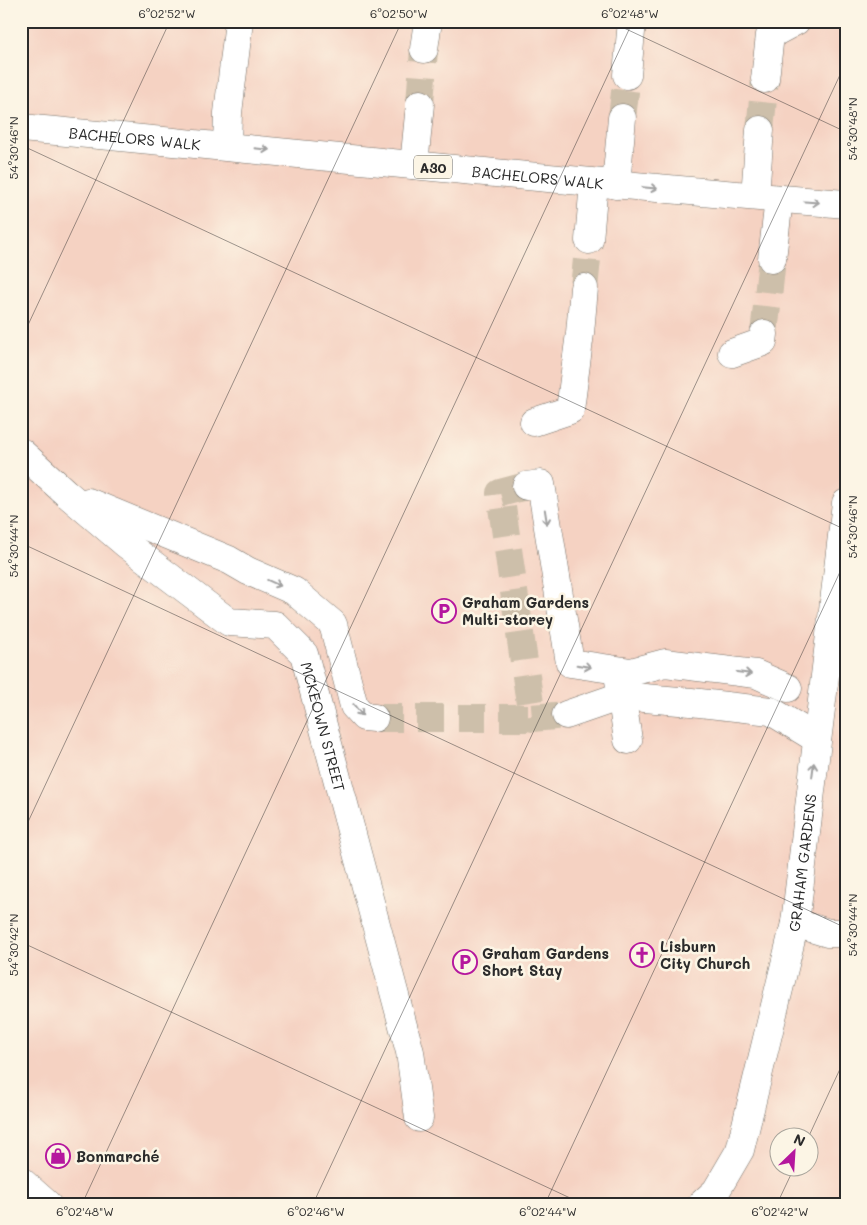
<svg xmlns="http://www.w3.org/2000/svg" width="867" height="1225" font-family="Mali,sans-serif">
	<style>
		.built { fill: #f5d2c2; fill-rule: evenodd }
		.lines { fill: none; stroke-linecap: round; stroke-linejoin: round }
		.minor-tunnel { stroke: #cdbfaa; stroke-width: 28; stroke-dasharray: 28 14; stroke-linecap: butt }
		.minor-casing { stroke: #726c63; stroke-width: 29 }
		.major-casing { stroke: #726c63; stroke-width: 29 }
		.minor { stroke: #fff; stroke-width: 28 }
		.major { stroke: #fff; stroke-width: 28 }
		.oneway { stroke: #a0a0a0 }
		.ticks { fill: none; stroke: #2b2b2b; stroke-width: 1; stroke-opacity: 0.45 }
		.labels { text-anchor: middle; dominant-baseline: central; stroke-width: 5; stroke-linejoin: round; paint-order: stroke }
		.shield { fill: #fcf5e5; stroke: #6a6863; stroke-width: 1 }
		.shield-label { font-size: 14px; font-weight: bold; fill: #2b2b2b }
		.street-label { font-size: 15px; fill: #2b2b2b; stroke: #fcf5e5 }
		.poi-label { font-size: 15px; font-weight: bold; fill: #2b2b2b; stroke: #fcf5e5; text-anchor: start }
		.neatline { fill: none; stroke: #2b2b2b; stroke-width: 2 }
		.ticks-label { font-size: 12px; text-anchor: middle; fill: #2b2b2b }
	</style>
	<rect width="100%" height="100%" fill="#fcf5e5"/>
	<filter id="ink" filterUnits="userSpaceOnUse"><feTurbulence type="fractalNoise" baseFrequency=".02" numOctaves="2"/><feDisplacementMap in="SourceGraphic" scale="10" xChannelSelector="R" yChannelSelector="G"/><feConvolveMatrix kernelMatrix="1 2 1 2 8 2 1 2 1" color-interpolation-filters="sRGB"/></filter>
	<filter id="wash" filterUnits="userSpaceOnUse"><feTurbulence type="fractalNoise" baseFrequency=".0096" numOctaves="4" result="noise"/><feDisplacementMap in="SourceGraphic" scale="20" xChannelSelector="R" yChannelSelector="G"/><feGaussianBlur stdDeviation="1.12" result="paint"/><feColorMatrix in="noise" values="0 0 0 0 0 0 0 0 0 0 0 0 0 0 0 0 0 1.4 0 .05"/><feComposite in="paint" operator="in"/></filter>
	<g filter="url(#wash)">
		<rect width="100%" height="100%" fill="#f6e4ca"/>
		<path class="built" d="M21,21H846V1204H21ZM780,1138H810V1168H780Z"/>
	</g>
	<g filter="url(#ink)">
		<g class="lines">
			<path class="minor-tunnel" d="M420,104L424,49
				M622,118L627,75
				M760,130L765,79
				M584,288L589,240
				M764,334L772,259
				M526,486L500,493L532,718L566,715
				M374,718H532"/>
			<defs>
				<g id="minor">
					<path d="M424,49L428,21"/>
					<path d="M627,75L632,21"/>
					<path d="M765,79L770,35L796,21"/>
					<path d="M227,146L228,113L239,21"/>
					<path d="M414,165L420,104"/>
					<path d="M616,185L622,118"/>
					<path d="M755,196L760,130"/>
					<path d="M589,240L594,183"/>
					<path d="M772,259L779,199"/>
					<path d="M732,353L763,342L764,334"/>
					<path d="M534,422L570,410L580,333L584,288"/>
					<path id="s1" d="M21,452L66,493L126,544L229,622L275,625L304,654L410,1052L419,1118"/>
					<path d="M526,486L541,484L570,663L631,672L665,663L756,674L788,688"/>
					<path d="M88,502L229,560L248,571L294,591L333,624L354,706L364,717L374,718"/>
					<path d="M619,680L628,740"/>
					<path d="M566,715L621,696L691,702L771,711L817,739"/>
					<path d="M795,923L828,933H846"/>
					<path d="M21,1181L47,1204"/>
					<path id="s2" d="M702,1204L716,1191L740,1150L795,923L846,503"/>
				</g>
				<g id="major">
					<path id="s3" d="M21,128C296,152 571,183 846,204"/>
				</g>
			</defs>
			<use href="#minor" class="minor-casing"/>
			<use href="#major" class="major-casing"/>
			<use href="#minor" class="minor"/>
			<use href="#major" class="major"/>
		</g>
		<defs><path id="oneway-shaft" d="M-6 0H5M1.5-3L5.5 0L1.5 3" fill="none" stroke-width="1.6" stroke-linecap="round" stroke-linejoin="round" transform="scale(1.25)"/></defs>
		<g class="oneway">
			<use href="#oneway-shaft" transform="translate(262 149) rotate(6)"/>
			<use href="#oneway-shaft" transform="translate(650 188) rotate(5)"/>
			<use href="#oneway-shaft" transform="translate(812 202) rotate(4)"/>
			<use href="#oneway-shaft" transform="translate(546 517) rotate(81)"/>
			<use href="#oneway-shaft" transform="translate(274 583) rotate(24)"/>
			<use href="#oneway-shaft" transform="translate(584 666) rotate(9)"/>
			<use href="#oneway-shaft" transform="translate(744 673) rotate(7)"/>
			<use href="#oneway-shaft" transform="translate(358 710) rotate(51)"/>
			<use href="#oneway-shaft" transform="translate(813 770) rotate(-83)"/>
		</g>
	</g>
	<path class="ticks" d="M609,21L846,132M21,145L846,530M21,340L170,21M21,543L846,928M21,837L402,21M21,942L583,1204M808,1138L846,1056M82,1204L633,21M313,1204L846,62M545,1204L846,559M777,1204L794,1168"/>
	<defs>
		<symbol id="parking-ring" viewBox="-11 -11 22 22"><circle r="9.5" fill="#fcf5e5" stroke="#b5179e" stroke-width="1.5"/><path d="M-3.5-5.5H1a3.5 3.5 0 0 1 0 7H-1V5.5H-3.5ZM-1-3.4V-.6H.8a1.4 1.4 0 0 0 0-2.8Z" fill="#b5179e"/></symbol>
		<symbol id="church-ring" viewBox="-11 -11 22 22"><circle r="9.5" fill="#fcf5e5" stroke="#b5179e" stroke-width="1.5"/><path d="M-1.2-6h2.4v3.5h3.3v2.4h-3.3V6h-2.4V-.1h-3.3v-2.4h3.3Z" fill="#b5179e"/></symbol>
		<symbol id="shop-ring" viewBox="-11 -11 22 22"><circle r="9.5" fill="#fcf5e5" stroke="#b5179e" stroke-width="1.5"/><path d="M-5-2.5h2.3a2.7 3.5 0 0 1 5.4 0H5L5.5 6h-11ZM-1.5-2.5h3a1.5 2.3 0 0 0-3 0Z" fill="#b5179e"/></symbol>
	</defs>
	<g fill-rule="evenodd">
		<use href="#parking-ring" x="430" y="597" width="28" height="28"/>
		<use href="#church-ring" x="628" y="941" width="28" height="28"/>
		<use href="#parking-ring" x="451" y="948" width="28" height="28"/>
		<use href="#shop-ring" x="44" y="1142" width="28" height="28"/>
	</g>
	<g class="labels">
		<rect class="shield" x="414" y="155.5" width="38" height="23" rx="4"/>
		<g class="shield-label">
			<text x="433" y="167">A30</text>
		</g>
		<g class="street-label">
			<text stroke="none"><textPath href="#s3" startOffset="114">BACHELORS WALK</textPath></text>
			<text stroke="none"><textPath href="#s3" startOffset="519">BACHELORS WALK</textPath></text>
			<text stroke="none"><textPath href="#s1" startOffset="431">MCKEOWN STREET</textPath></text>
			<text stroke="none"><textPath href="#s2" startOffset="361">GRAHAM GARDENS</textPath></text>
		</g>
		<g class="poi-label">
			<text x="462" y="602">Graham Gardens<tspan x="462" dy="17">Multi-storey</tspan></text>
			<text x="660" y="946">Lisburn<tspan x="660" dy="17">City Church</tspan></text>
			<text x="482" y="953">Graham Gardens<tspan x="482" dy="17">Short Stay</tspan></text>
			<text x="76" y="1156">Bonmarché</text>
		</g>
	</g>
	<rect width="867" height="1225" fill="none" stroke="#fcf5e5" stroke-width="55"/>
	<g transform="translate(794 1152) rotate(25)"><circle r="24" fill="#fcf5e5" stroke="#a8a49b"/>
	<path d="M0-4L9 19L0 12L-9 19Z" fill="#b5179e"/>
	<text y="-8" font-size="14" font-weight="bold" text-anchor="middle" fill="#2b2b2b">N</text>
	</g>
	<rect x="28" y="28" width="812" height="1170" class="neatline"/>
	<g class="ticks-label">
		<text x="167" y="18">6°02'52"W</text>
		<text x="399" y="18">6°02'50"W</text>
		<text x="630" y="18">6°02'48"W</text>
		<text transform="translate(853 129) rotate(-90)" y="4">54°30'48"N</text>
		<text transform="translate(14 148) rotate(-90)" y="4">54°30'46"N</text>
		<text transform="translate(853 527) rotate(-90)" y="4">54°30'46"N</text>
		<text transform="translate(14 546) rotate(-90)" y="4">54°30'44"N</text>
		<text transform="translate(853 925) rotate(-90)" y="4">54°30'44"N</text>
		<text transform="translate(14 945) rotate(-90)" y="4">54°30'42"N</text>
		<text x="85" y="1216">6°02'48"W</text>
		<text x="316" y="1216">6°02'46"W</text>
		<text x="548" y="1216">6°02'44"W</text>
		<text x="780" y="1216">6°02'42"W</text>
	</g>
</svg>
